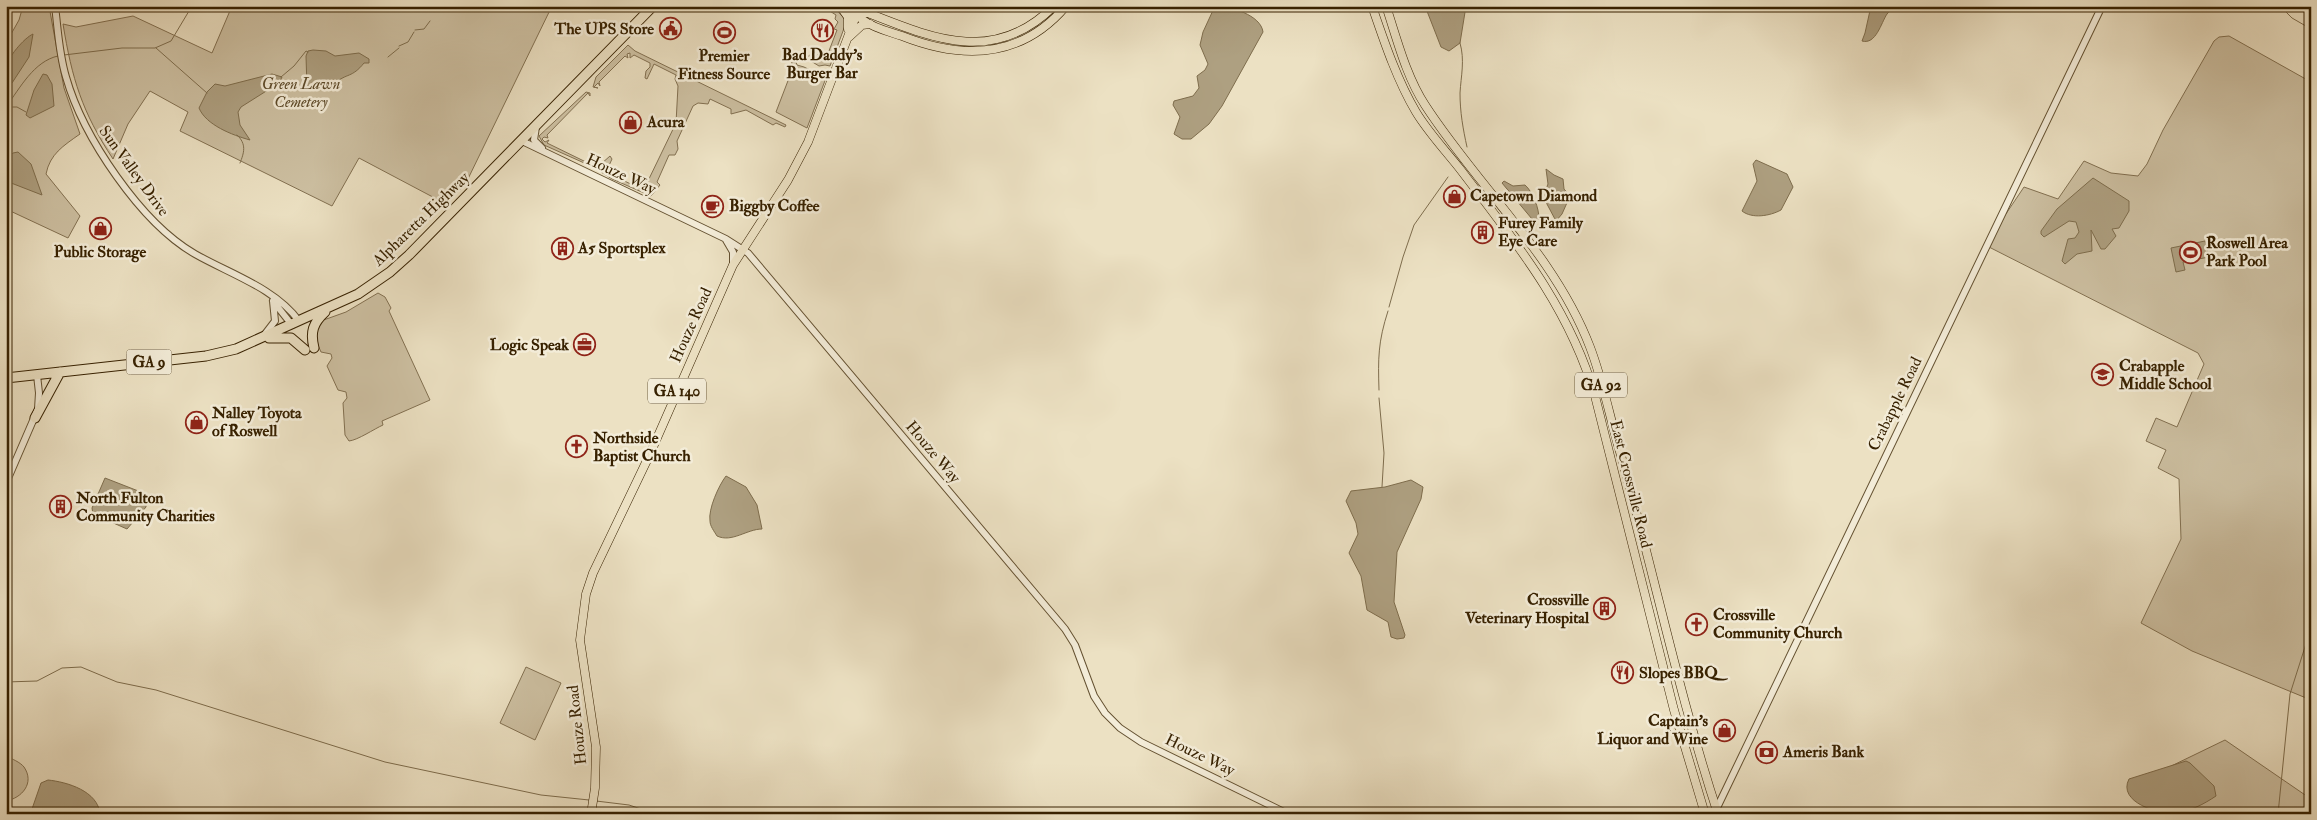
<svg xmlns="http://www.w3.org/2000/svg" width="2317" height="820" font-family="'IM FELL Double Pica',serif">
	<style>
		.green { fill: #cdc0a2; stroke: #827051 }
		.water { fill: #aea081; stroke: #7e6d4d }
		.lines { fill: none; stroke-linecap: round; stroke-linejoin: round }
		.stream { stroke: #7e6d4d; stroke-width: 1 }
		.tertiary-casing { stroke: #645131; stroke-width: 8 }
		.primary-casing { stroke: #372100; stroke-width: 9 }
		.trunk-casing { stroke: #372100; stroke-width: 11 }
		.tertiary { stroke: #f3ecd8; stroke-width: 6 }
		.primary { stroke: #ece1c3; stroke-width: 8 }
		.trunk { stroke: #ece1c3; stroke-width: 9 }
		.labels { text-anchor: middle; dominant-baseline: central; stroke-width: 5; stroke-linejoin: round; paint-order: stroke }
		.shield { fill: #f3ecd8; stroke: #6f5e41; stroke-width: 1 }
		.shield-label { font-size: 15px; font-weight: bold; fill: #372100 }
		.poi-label { font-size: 16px; font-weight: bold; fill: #372100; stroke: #f3ecd8; text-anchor: start }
		.park-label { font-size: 16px; font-style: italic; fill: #5c4928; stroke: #f3ecd8 }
		.street-label { font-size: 16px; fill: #372100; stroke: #f3ecd8 }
	</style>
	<rect width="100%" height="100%" fill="#ece1c3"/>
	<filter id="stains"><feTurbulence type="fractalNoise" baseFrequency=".004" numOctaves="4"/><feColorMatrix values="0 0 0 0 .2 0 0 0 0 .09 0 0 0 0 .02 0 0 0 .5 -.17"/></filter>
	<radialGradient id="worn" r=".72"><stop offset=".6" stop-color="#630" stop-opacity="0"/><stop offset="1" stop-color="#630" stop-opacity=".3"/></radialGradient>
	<path class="green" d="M23,6H49L64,88L80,134C63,146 50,154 46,174L80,216L68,238L6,209V43L19,20Z
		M232,6H552L465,185L446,204L359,158L332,206L180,131L188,112L150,91L128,124L113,159C82,112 72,79 63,24L76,27L133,16L212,53Z
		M822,6C832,6 843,13 846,23L830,66L825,65L819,66L806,58L811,54L817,56L818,54L827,56L837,30L834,29L838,22L835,19L836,15Z
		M2229,36L2311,82V700L2192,651L2141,623L2181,539L2179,479L2158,468L2166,450L2146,441L2156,418L2177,427L2204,364L2198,353L1985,245L2024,187L2058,199L2084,161L2111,173L2138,176L2147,164L2163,130L2214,41L2219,37Z
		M628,45L635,51L786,125L785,127L776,123L773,125L746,110L731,114V109L710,99L708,104L698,103L693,106L677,141L678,149L675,155H669L657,182L660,185L651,196L612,179L598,170L599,166L602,170L605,169V166L601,164L610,156L612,159L606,172L643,190L645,187V190L648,192L646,185L676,123L678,86L675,79L676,75L654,64L647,79L645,78L646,71L650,67V63L634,55L630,58V53L627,54L628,58L625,56L599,82L600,86L598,83L594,87L598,88L593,87L596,77Z
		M796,62L797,65L804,67L826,78L807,128L776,112L794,65L791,63Z
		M586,92L590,93V96L588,93L547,135L548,138L544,137L542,139L545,142L549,140L547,143L588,163L591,160L589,163L591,165L593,161L591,166L544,145L539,136Z
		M378,293L385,297L391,308L389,311L430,400L382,421L383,425C374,429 358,440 349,441L345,435L343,403L347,398L346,392L338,390L327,366L332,358L331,354L321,352L314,336L318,322L346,312Z
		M526,667L561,683L535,740L500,723Z
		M2225,740L2311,799V814H2169L2130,786Z
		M6,756C12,759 20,762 24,767C35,783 22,798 6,801Z"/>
	<path class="water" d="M1215,6C1230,6 1261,15 1263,32L1222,106L1209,124L1191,139H1182L1174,134L1180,117L1173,105L1174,101L1193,96L1199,88L1197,76L1205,70L1208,64L1200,45L1203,32Z
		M1425,6H1466L1460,43L1449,51L1441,47Z
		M1871,6H1897C1893,9 1890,10 1887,14C1881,23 1876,45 1862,41L1865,33Z
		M33,34L29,57L12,83L6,84C6,79 6,73 6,68C7,58 24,38 33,34Z
		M313,50L326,51L335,56L359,53L369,59V63H364C352,78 347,73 335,83H328L311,90L307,88L306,56L308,51Z
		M43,74L47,75L52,84L54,106L30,118L26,115L34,90Z
		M272,74L282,77L279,83L241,107L238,112L240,125L250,140C232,135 206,125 199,108L207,92L215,84L225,86Z
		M18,152L31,164L42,195L6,181V160L13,153Z
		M1756,160L1787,174L1793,187L1781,210C1770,216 1752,219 1742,211L1757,181L1753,164Z
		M1546,169L1554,175L1563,179L1564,189L1570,196L1562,214L1556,221L1540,191L1542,188L1546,189L1548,184Z
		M2093,178L2129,201V211L2119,228L2112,229L2116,236L2105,249H2101L2091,230L2092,251L2077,254L2065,264L2062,261L2068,239L2075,238L2079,232L2076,222L2069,221L2044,237L2041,234V231L2057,209Z
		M1504,181L1513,186L1525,185C1533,192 1539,208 1539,219H1532L1502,183Z
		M2205,241L2209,257L2183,262L2185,270L2176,272L2171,248Z
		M726,476L746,487L757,505L762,529C747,529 732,543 717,536C714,531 710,526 710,521C708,509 719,485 726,476Z
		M105,478L146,494V507L127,529L93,514L92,508Z
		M1411,480L1423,487L1421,499L1397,552L1394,602L1405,635L1404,638L1397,639L1391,637L1388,622L1367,610L1361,576L1349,553L1358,534L1356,523L1346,501L1351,491L1385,487Z
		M2186,761L2190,763L2214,786L2216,796C2204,804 2191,811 2176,813C2159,815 2117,802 2129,779Z
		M48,780C67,782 98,791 100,814H37L32,809L41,783Z"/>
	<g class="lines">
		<path class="stream" d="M2280,6L2292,18L2311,29
			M415,30L424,29L430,21
			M1460,43C1465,60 1461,76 1460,93C1460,112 1463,129 1467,147
			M399,46L408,42L414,32
			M156,48L207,93
			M64,55L122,48H155L171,41L192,6
			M388,57L399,48
			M281,77L294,66L306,51L308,52
			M8,85L11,99
			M6,107C20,88 34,61 58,56
			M8,107H17L26,112
			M237,135C247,144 244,153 240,163
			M1389,307L1403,257L1414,225L1448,177
			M1379,390C1378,358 1378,342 1388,311
			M1379,398L1384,453L1382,487
			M6,682L37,681L62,668L81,667L117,682L156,690L385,762L541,795L589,800
			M596,801L629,805L647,811H667L678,814
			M2278,814L2290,694L2311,628"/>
		<defs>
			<path id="tertiary" d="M55,6C58,30 59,54 66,77C83,137 141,223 195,254C230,274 275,288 299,321
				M536,127L534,140L542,148
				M522,141L726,239L748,253L1065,629L1075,645L1094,696L1105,713L1120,728L1141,742L1288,814
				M726,240L733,252V264
				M273,301L292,325
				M265,334L275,321L273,301
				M6,483L38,409L39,393L37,375
				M1715,812L2102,6"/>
			<path id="primary" d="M840,6L848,17V29
				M845,6C853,11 856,15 863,20C873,28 890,32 902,36C963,60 1021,59 1066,6
				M1372,6C1384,41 1397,80 1416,112C1428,132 1445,150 1460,169C1514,240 1570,308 1595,396L1674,710L1705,814
				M1386,6C1397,39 1406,76 1425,105C1478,187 1555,255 1590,347C1602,378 1609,413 1618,445C1653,567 1678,693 1718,814
				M857,13H868C934,39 995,65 1054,6
				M849,37L862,25L870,24
				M591,814L595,788L596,747L580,640L586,594L593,573L650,454L733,265L788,180L808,142L857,13"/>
			<path id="trunk" d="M269,338H291L305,350
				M314,348C310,332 313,323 325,312
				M6,378L206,356L236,349L358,294L390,272L409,255L653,6
				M35,418L60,372"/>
		</defs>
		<use href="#tertiary" class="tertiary-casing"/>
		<use href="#primary" class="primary-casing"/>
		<use href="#trunk" class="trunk-casing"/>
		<use href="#tertiary" class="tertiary"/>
		<use href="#primary" class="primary"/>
		<use href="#trunk" class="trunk"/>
	</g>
	<defs>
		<symbol id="civic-ring" viewBox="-11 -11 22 22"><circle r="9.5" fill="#f3ecd8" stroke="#8f2418" stroke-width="1.5"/><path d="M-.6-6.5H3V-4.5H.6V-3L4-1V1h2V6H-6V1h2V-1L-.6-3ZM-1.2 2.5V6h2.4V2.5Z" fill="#8f2418"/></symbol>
		<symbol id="restaurant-ring" viewBox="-11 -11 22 22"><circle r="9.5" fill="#f3ecd8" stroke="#8f2418" stroke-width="1.5"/><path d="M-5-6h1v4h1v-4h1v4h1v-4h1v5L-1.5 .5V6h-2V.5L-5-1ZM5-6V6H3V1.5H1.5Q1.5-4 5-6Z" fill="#8f2418"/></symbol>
		<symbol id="stadium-ring" viewBox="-11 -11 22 22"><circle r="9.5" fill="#f3ecd8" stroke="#8f2418" stroke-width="1.5"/><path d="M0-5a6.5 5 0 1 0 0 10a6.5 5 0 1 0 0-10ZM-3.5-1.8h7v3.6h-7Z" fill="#8f2418"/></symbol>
		<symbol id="shop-ring" viewBox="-11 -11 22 22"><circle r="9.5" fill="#f3ecd8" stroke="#8f2418" stroke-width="1.5"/><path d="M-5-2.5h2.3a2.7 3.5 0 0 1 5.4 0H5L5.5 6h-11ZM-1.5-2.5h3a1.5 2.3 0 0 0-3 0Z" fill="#8f2418"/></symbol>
		<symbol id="cafe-ring" viewBox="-11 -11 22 22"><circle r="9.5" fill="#f3ecd8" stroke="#8f2418" stroke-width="1.5"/><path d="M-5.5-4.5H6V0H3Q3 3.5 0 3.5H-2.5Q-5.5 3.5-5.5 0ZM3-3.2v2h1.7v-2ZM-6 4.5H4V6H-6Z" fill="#8f2418"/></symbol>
		<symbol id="building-ring" viewBox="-11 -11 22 22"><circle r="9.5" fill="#f3ecd8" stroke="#8f2418" stroke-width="1.5"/><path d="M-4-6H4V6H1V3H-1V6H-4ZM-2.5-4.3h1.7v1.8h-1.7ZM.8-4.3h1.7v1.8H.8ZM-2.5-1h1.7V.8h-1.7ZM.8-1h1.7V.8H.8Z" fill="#8f2418"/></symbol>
		<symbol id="office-ring" viewBox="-11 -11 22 22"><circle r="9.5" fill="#f3ecd8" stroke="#8f2418" stroke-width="1.5"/><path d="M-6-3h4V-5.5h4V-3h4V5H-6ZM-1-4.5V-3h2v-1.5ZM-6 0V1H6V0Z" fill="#8f2418"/></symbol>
		<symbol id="school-ring" viewBox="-11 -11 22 22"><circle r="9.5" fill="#f3ecd8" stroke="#8f2418" stroke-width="1.5"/><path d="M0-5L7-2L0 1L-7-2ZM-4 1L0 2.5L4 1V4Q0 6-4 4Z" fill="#8f2418"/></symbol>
		<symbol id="church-ring" viewBox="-11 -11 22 22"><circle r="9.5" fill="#f3ecd8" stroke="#8f2418" stroke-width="1.5"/><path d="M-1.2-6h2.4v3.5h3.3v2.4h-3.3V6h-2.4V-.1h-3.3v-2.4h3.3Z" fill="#8f2418"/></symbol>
		<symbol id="bank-ring" viewBox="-11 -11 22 22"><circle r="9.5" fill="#f3ecd8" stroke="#8f2418" stroke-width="1.5"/><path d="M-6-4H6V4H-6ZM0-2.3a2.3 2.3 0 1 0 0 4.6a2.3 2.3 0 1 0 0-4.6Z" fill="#8f2418"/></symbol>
	</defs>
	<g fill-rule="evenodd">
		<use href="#civic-ring" x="658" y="16" width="25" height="25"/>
		<use href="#restaurant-ring" x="810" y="18" width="25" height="25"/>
		<use href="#stadium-ring" x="712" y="20" width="25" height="25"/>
		<use href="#shop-ring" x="618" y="110" width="25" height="25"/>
		<use href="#shop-ring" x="1442" y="184" width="25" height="25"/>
		<use href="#cafe-ring" x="700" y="194" width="25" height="25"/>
		<use href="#shop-ring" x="88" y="216" width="25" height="25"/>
		<use href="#building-ring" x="1470" y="220" width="25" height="25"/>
		<use href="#building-ring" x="550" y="236" width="25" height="25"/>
		<use href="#stadium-ring" x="2178" y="240" width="25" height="25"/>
		<use href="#office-ring" x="572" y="332" width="25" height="25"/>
		<use href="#school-ring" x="2090" y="362" width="25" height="25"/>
		<use href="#shop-ring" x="184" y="410" width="25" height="25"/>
		<use href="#church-ring" x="564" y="434" width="25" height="25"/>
		<use href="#building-ring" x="48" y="494" width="25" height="25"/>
		<use href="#building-ring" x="1592" y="596" width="25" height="25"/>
		<use href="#church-ring" x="1684" y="612" width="25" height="25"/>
		<use href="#restaurant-ring" x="1610" y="660" width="25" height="25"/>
		<use href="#shop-ring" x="1712" y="718" width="25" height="25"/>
		<use href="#bank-ring" x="1754" y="740" width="25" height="25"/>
	</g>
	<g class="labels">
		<g class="shield">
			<rect x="126.5" y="349.5" width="45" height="25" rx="4"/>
			<rect x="1575" y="372.5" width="52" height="25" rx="4"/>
			<rect x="648" y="378.5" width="58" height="25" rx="4"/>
		</g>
		<g class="shield-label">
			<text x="149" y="362">GA 9</text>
			<text x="1601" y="385">GA 92</text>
			<text x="677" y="391">GA 140</text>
		</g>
		<g class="poi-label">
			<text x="654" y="29" text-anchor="end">The UPS Store</text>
			<text x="822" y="55" text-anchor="middle">Bad Daddy's<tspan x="822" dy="18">Burger Bar</tspan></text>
			<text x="724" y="56" text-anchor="middle">Premier<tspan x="724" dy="18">Fitness Source</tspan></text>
			<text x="647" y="122">Acura</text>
			<text x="1470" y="196">Capetown Diamond</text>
			<text x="729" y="206">Biggby Coffee</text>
			<text x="1498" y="223">Furey Family<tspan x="1498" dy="18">Eye Care</tspan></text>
			<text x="2206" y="243">Roswell Area<tspan x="2206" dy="18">Park Pool</tspan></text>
			<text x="578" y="248">A5 Sportsplex</text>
			<text x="100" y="252" text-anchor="middle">Public Storage</text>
			<text x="569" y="345" text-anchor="end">Logic Speak</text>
			<text x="2119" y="366">Crabapple<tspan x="2119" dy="18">Middle School</tspan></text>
			<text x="212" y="413">Nalley Toyota<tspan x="212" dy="18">of Roswell</tspan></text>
			<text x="593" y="438">Northside<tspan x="593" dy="18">Baptist Church</tspan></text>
			<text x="76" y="498">North Fulton<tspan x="76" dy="18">Community Charities</tspan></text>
			<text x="1589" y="600" text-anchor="end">Crossville<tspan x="1589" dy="18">Veterinary Hospital</tspan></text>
			<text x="1713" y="615">Crossville<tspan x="1713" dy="18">Community Church</tspan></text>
			<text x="1639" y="673">Slopes BBQ</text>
			<text x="1708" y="721" text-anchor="end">Captain's<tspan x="1708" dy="18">Liquor and Wine</tspan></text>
			<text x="1783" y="752">Ameris Bank</text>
		</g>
		<g class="park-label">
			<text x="301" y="84">Green Lawn<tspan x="301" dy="18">Cemetery</tspan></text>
		</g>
		<g class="street-label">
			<text transform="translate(134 171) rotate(54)">Sun Valley Drive</text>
			<text transform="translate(621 174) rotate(25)">Houze Way</text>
			<text transform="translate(421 219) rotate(-44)">Alpharetta Highway</text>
			<text transform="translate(691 325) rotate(-66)">Houze Road</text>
			<text transform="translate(1895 404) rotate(-64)">Crabapple Road</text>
			<text transform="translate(933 452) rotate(50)">Houze Way</text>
			<text transform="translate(1631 484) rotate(76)">East Crossville Road</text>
			<text transform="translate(577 725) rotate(-96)">Houze Road</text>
			<text transform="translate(1200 755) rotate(26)">Houze Way</text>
		</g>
	</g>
	<rect width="2317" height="820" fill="none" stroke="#ece1c3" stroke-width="25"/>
	<rect x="8" y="8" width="2302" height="805" fill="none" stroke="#372100" stroke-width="2.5"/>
	<rect x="12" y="12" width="2292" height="795" fill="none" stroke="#372100"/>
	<rect width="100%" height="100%" filter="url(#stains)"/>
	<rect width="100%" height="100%" fill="url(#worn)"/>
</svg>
